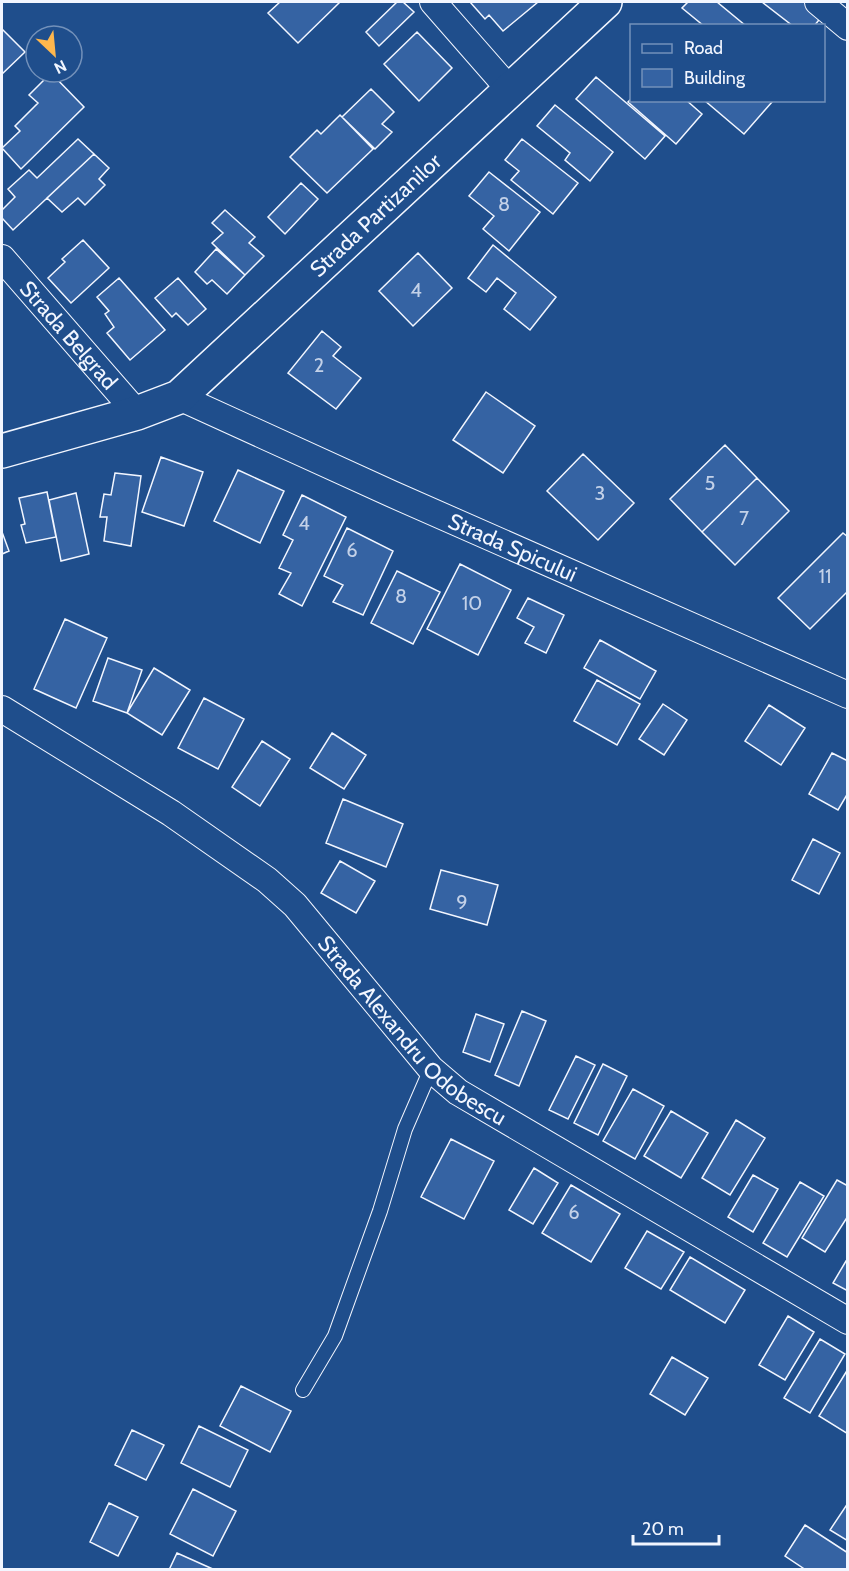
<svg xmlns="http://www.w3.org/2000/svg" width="849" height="1571" font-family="Cabin,sans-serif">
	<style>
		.building { fill: #3563a3; stroke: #f2f6ff; stroke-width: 1.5 }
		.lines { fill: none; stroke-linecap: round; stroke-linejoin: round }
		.lane-casing { stroke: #f2f6ff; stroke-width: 16 }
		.street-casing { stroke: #f2f6ff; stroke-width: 28 }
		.secondary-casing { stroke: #f2f6ff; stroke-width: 36 }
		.lane { stroke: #1f4e8c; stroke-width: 14 }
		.street { stroke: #1f4e8c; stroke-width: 26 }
		.secondary { stroke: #1f4e8c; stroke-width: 33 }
		.labels { text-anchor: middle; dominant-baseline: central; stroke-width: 4.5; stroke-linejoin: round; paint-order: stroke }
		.number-label { font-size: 20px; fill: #c3d1e8 }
		.street-label { font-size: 22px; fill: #f2f6ff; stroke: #1f4e8c }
	</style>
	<rect width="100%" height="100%" fill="#1f4e8c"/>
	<path class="building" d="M280,2H340L298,43L268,13Z
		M397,2H403L414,12L379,46L366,32Z
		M470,2H538L503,31L489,15L485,19Z
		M688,2H717L746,26H704L682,8Z
		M762,2H806L823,15L814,26H793Z
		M3,30L25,52L2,74V31Z
		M417,32L452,68L419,101L384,64Z
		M51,73L84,107L21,169L2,148L20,131L15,126L38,103L29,95Z
		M596,77L665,136L645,159L576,99Z
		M371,89L394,112L382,124L392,132L375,149L342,117Z
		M632,98V100H686L702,114L676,144L628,102Z
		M704,100H770L772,102L744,134Z
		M555,105L613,152L590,181L565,160L570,153L537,126Z
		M340,115L373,149L327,193L290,157L317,130L321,134Z
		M78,139L94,154L13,230L2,218V210L15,197L8,189L29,170L37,178Z
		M522,139L578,183L553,214L511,180L519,171L505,160Z
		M94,154L109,168L99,179L105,185L85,205L78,198L62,212L47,198Z
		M489,172L540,212L509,251L483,229L494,216L469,196Z
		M301,183L318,199L285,234L268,217Z
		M225,210L255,237L249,243L264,256L245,275L212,243L223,233L212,223Z
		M83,240L109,268L71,303L48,278L65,262L62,259Z
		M493,245L556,297L530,330L504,309L516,293L497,278L486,292L468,278Z
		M216,249L245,275L227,294L212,280L207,284L195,272Z
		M418,253L452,288L413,326L379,291Z
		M119,278L165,330L130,360L107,333L114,327L105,314L109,311L97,297Z
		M178,278L206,309L188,325L176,313L172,317L155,298Z
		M322,331L341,347L333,356L361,378L336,409L288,373Z
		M486,392L535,426L503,473L453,440Z
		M725,445L757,478L702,532L670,499Z
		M583,454L634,503L598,540L547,491Z
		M161,457L203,472L184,526L142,512Z
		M238,470L284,491L260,543L214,521Z
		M115,473L141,476L131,546L104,541L107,517H100L104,494L111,495Z
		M757,478L789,511L735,565L702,532Z
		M47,492L56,537L26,543L21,525L25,524L19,498Z
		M76,493L89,554L61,561L49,500Z
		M302,495L346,517L302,606L279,594L291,573L279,568L293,540L283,535Z
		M347,528L393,551L363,615L333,602L343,585L324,576Z
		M2,532L9,551L2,554Z
		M843,533L848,537V591L810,629L778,598Z
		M460,564L511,590L478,655L427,629Z
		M397,571L440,592L413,644L371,623Z
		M528,598L564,615L546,653L525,643L534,627L517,618Z
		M65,619L107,638L76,708L34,689Z
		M600,640L656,671L640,699L584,668Z
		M108,658L142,670L127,713L93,701Z
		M154,668L190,690L162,735L127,713Z
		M597,680L640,704L617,745L574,721Z
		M204,698L244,719L218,769L178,748Z
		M663,704L687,720L664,755L639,739Z
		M769,705L805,728L781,765L745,741Z
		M332,733L366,755L344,789L310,768Z
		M262,741L290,759L260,806L232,787Z
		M832,753L848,761V793L838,810L809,794Z
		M343,799L403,824L386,867L326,843Z
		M813,839L840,853L819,894L792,880Z
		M340,861L375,881L356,913L321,893Z
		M441,870L498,885L487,925L430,909Z
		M522,1011L546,1021L519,1086L495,1075Z
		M476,1014L504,1024L490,1062L463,1052Z
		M576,1056L595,1065L568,1119L549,1110Z
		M603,1064L627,1076L598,1135L574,1123Z
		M633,1089L664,1106L635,1159L603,1141Z
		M671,1111L708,1133L681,1178L644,1156Z
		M736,1120L765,1138L730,1195L702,1178Z
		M451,1139L494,1161L464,1219L421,1197Z
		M534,1168L558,1183L533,1224L509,1210Z
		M753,1175L778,1189L753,1232L728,1217Z
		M837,1180L848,1186V1216L825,1252L802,1238Z
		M800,1182L824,1196L787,1257L763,1243Z
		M571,1185L620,1214L591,1262L542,1233Z
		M647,1231L684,1252L661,1289L625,1268Z
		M690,1257L745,1290L725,1323L670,1290Z
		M846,1261L848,1262V1291L833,1283Z
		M788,1316L814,1332L785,1380L759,1365Z
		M820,1339L845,1354L810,1413L784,1398Z
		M672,1357L708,1378L685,1415L650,1394Z
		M848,1369V1434L819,1416Z
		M241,1386L291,1411L270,1452L220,1426Z
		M199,1426L248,1450L230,1487L181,1463Z
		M132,1430L164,1445L146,1480L115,1465Z
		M193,1489L236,1511L213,1556L170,1534Z
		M109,1503L138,1517L118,1556L90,1542Z
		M848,1503V1541L830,1530Z
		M805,1525L848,1553V1570H806L785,1556Z
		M177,1553L215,1570H169Z"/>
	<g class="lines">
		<defs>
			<path id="lane" d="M303,1390L335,1336L380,1211L405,1129L431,1069"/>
			<g id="street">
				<path d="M433,2L510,90"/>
				<path d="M818,2L848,27"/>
				<path id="s1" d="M2,258L137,413"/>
				<path id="s2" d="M179,397L392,494L848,695"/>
				<path id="s3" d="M2,709L171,813L267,880L295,905L431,1069L458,1092L848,1321"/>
			</g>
			<g id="secondary">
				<path id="s4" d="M2,451L137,413L179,397L605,2"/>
			</g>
		</defs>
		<use href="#lane" class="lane-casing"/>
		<use href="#street" class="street-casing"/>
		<use href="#secondary" class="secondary-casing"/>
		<use href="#lane" class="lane"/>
		<use href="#street" class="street"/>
		<use href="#secondary" class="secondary"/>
	</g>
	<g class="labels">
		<g class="number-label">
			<text x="504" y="204">8</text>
			<text x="416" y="290">4</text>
			<text x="319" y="365">2</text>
			<text x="710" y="483">5</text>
			<text x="600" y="493">3</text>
			<text x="744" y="518">7</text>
			<text x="304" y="523">4</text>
			<text x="352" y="550">6</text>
			<text x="825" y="576">11</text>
			<text x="401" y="596">8</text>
			<text x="472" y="603">10</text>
			<text x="462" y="902">9</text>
			<text x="574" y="1212">6</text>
		</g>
		<g class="street-label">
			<text stroke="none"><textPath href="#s4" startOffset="453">Strada Partizanilor</textPath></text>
			<text stroke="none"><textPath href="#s1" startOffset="102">Strada Belgrad</textPath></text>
			<text stroke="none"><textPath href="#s2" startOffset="366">Strada Spicului</textPath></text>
			<text stroke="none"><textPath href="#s3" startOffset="526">Strada Alexandru Odobescu</textPath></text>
		</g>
	</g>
	<rect width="849" height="1571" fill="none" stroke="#f2f6ff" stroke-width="6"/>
	<rect x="630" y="24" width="195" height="78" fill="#1f4e8c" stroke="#7391ba" stroke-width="1.5"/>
	<rect x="642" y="44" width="30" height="9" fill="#1f4e8c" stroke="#7391ba" stroke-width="1.5"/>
	<text x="684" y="54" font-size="18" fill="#f2f6ff">Road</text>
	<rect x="642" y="69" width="30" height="18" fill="#3563a3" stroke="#7391ba" stroke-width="1.5"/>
	<text x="684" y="84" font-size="18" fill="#f2f6ff">Building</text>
	<g transform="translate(54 54) rotate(154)"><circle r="28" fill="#1f4e8c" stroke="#7391ba" stroke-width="1.5"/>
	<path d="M0-4.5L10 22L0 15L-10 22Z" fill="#ffb74d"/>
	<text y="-9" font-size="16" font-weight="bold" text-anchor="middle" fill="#f2f6ff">N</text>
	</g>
	<path d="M633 1535v9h86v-9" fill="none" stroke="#f2f6ff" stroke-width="3"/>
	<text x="642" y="1535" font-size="18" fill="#f2f6ff" stroke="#1f4e8c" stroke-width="4.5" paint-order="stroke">20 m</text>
</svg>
